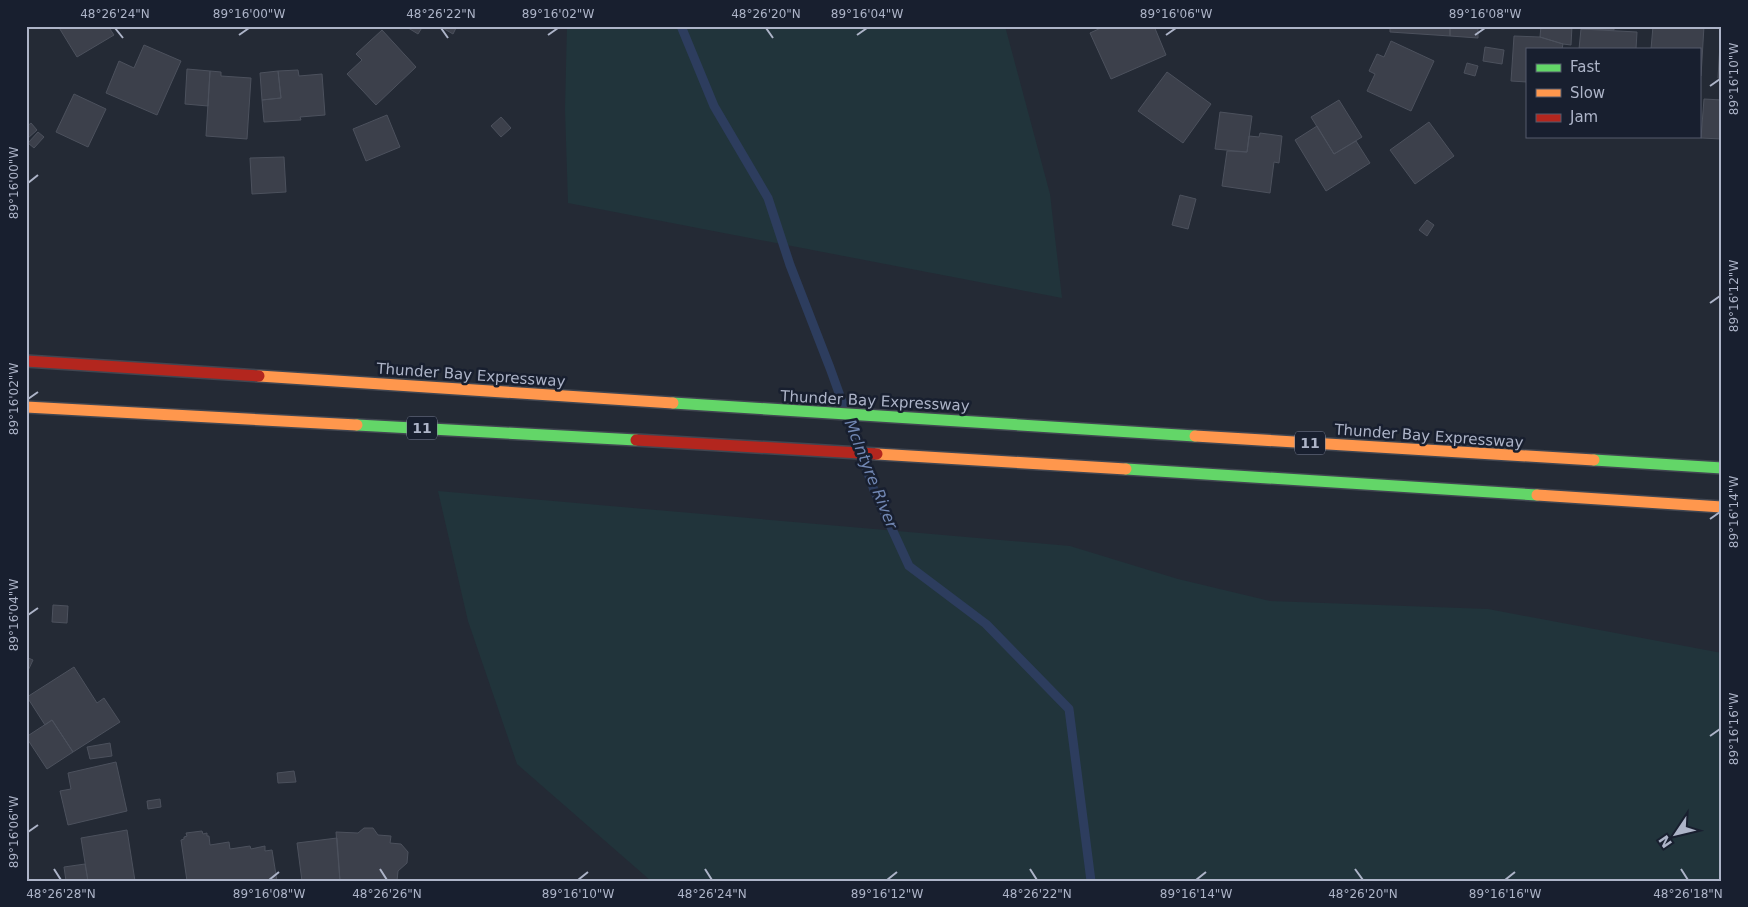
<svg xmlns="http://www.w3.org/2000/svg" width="1748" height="907" font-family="'DejaVu Sans',sans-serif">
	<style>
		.green { fill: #21343b }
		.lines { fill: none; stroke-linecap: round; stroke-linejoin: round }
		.stream { stroke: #2d3d5e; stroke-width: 9 }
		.building { fill: #3c404b; stroke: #4c515d }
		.fast-casing { stroke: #414651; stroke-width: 14 }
		.slow-casing { stroke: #414651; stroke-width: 14 }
		.jam-casing { stroke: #414651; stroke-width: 14 }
		.fast { stroke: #63d668; stroke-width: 11 }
		.slow { stroke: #ff974d; stroke-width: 11 }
		.jam { stroke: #b3261e; stroke-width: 11 }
		.ticks { fill: none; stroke: #adb4c8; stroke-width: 2 }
		.labels { text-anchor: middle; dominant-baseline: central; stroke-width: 5; stroke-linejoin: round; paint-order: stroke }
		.shield { fill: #181f2f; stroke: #80879a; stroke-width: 1 }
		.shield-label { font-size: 14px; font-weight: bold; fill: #adb4c8 }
		.street-label { font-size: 15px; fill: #adb4c8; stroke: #181f2f }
		.water-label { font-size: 16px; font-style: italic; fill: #7187b3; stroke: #181f2f }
		.neatline { fill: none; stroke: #adb4c8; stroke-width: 2 }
		.ticks-label { font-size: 12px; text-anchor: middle; fill: #adb4c8 }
	</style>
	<rect width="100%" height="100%" fill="#242a35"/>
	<path class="green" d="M567,26H1005L1050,194L1062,298L568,203L565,109Z
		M438,491L1070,546L1178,579L1270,601L1488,609L1722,653V881H651L517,764L468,621Z"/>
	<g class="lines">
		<path class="stream" d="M681,26L714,106L768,198L790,265L830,368L874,490L909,566L986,624L1069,709L1091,881"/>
	</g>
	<path class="building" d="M58,26H108L114,35L77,57Z
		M405,26H423L418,34Z
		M439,26H457L453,34Z
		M1105,26H1154L1166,55L1111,79L1090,33Z
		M1390,26H1450V36L1390,32Z
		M1450,26H1478V38L1450,36Z
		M1541,26H1572L1571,45L1563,44L1540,37Z
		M1581,26H1614V30L1581,29Z
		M1653,26H1704L1701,76H1699V49H1651Z
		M1721,26H1722V78H1718Z
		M1581,29L1637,32L1636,49H1579Z
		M382,30L416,67L376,105L347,74L362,60L356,54Z
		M1514,36L1540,37L1563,44L1562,49H1527V82L1511,81Z
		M1391,41L1434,61L1411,111L1367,91L1375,74L1369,71L1377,54L1384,57Z
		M144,45L181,61L157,115L106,93L119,61L134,68Z
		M1485,47L1504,50L1502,64L1483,61Z
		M1467,63L1478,66L1475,76L1464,73Z
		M187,69L210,71L208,106L185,104Z
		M298,70L299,76L322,74L325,115L300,117L301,120L264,122L262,100L281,98L278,71Z
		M210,71L221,72V76L251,78L247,139L206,136Z
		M278,71L281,98L262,100L260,73Z
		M1167,72L1211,104L1183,143L1138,111Z
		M74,94L106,109L88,147L56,132Z
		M1704,99L1722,100V139L1701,138Z
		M1339,100L1362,137L1334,154L1311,117Z
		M1220,112L1252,116L1247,152L1215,149Z
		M387,115L400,147L366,161L353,129Z
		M501,117L511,128L501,137L491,126Z
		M1429,122L1454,156L1415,184L1390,150Z
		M31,123L37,130L27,139L26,127Z
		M1317,126L1334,154L1356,141L1370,163L1326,191L1295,140Z
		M38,132L44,137L34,148L28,143Z
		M1260,133L1282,136L1279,163L1274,162L1270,193L1222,186L1227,151L1247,152L1249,136L1259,137Z
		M284,157L286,192L252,194L250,158Z
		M1180,195L1196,199L1188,229L1172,225Z
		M1427,220L1434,225L1427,236L1419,230Z
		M53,605L68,606L67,623L52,622Z
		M26,657L33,660L26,675Z
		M74,667L97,703L104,698L120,722L73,752L52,720L45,725L27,697Z
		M52,720L73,752L47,769L26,737Z
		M110,743L112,756L90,759L87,747Z
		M116,762L127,811L68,825L60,791L71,789L68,773Z
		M294,771L296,782L278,783L277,773Z
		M160,799L161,807L148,809L147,801Z
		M364,828H373L378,835L391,836L390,843L401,844L408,852L407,863L398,871L397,881H340L336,832L358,833Z
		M127,830L135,881H88L81,838Z
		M202,831L203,834L207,833V836H209L210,845L229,842L230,849L250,846L251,849L265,846V851L272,850L277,881H187L181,840L184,839V837L187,836L186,833Z
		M337,838L340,881H302L297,843Z
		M85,864L88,881H66L64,867Z"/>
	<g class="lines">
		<defs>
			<path id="fast" d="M673,403L1195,436
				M357,425L636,440
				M1594,460L1722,468
				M1126,469L1537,495"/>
			<path id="slow" d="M259,376L673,403
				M26,407L357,425
				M1195,436L1594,460
				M877,454L1126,469
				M1537,495L1722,507"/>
			<path id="jam" d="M26,361L259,376
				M636,440L877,454"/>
		</defs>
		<use href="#fast" class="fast-casing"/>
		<use href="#slow" class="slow-casing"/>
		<use href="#jam" class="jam-casing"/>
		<use href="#fast" class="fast"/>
		<use href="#slow" class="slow"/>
		<use href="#jam" class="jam"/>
	</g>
	<path class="ticks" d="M115,28L123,38M441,28L448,38M766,28L773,38M239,35L249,28M548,35L558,28M857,35L867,28M1166,35L1176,28M1475,35L1485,28M1710,86L1720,79M28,183L38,175M1710,303L1720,296M28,399L38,392M1710,519L1720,512M28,615L38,608M1710,736L1720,729M28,832L38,825M54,869L61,880M380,869L387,880M705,869L712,880M1030,869L1037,880M1355,869L1363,880M1681,869L1688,880M269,880L279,872M578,880L588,872M887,880L897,872M1196,880L1206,872M1505,880L1515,872"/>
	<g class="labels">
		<g class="shield">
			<rect x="407" y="416.5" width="30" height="23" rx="4"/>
			<rect x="1295" y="431.5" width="30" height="23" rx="4"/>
		</g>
		<g class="shield-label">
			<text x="422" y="428">11</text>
			<text x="1310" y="443">11</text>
		</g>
		<g class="street-label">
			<text transform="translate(471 375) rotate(4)">Thunder Bay Expressway</text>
			<text transform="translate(875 401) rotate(3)">Thunder Bay Expressway</text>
			<text transform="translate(1429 436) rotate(4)">Thunder Bay Expressway</text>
		</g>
		<g class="water-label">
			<text transform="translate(871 474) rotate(68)">McIntyre River</text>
		</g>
	</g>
	<rect width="1748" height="907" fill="none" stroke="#181f2f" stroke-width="55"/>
	<rect x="1526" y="48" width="175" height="90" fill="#181f2f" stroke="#545b6c"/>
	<rect x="1536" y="64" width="25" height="8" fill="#63d668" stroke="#545b6c"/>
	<text x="1570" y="72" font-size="15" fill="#adb4c8">Fast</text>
	<rect x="1536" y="89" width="25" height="8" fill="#ff974d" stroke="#545b6c"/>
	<text x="1570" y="98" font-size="15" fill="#adb4c8">Slow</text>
	<rect x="1536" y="114" width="25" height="8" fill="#b3261e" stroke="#545b6c"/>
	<text x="1570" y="122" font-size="15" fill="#adb4c8">Jam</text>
	<g transform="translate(1676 834) rotate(235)" stroke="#181f2f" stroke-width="4" paint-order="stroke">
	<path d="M0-4L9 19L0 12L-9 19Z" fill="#adb4c8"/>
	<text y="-8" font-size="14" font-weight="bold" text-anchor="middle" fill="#adb4c8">N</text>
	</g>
	<rect x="28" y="28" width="1692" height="852" class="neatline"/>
	<g class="ticks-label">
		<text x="115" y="18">48°26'24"N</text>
		<text x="249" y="18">89°16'00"W</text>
		<text x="441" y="18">48°26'22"N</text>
		<text x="558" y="18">89°16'02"W</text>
		<text x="766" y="18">48°26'20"N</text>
		<text x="867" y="18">89°16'04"W</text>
		<text x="1176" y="18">89°16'06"W</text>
		<text x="1485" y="18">89°16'08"W</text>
		<text transform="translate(1734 79) rotate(-90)" y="4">89°16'10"W</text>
		<text transform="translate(14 183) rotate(-90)" y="4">89°16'00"W</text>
		<text transform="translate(1734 296) rotate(-90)" y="4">89°16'12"W</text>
		<text transform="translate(14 399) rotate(-90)" y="4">89°16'02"W</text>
		<text transform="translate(1734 512) rotate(-90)" y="4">89°16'14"W</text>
		<text transform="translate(14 615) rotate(-90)" y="4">89°16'04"W</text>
		<text transform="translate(1734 729) rotate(-90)" y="4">89°16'16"W</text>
		<text transform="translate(14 832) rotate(-90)" y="4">89°16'06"W</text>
		<text x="61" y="898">48°26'28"N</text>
		<text x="269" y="898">89°16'08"W</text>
		<text x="387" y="898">48°26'26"N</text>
		<text x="578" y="898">89°16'10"W</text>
		<text x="712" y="898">48°26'24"N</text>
		<text x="887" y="898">89°16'12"W</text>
		<text x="1037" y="898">48°26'22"N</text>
		<text x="1196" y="898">89°16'14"W</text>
		<text x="1363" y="898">48°26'20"N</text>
		<text x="1505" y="898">89°16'16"W</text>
		<text x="1688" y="898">48°26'18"N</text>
	</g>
</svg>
